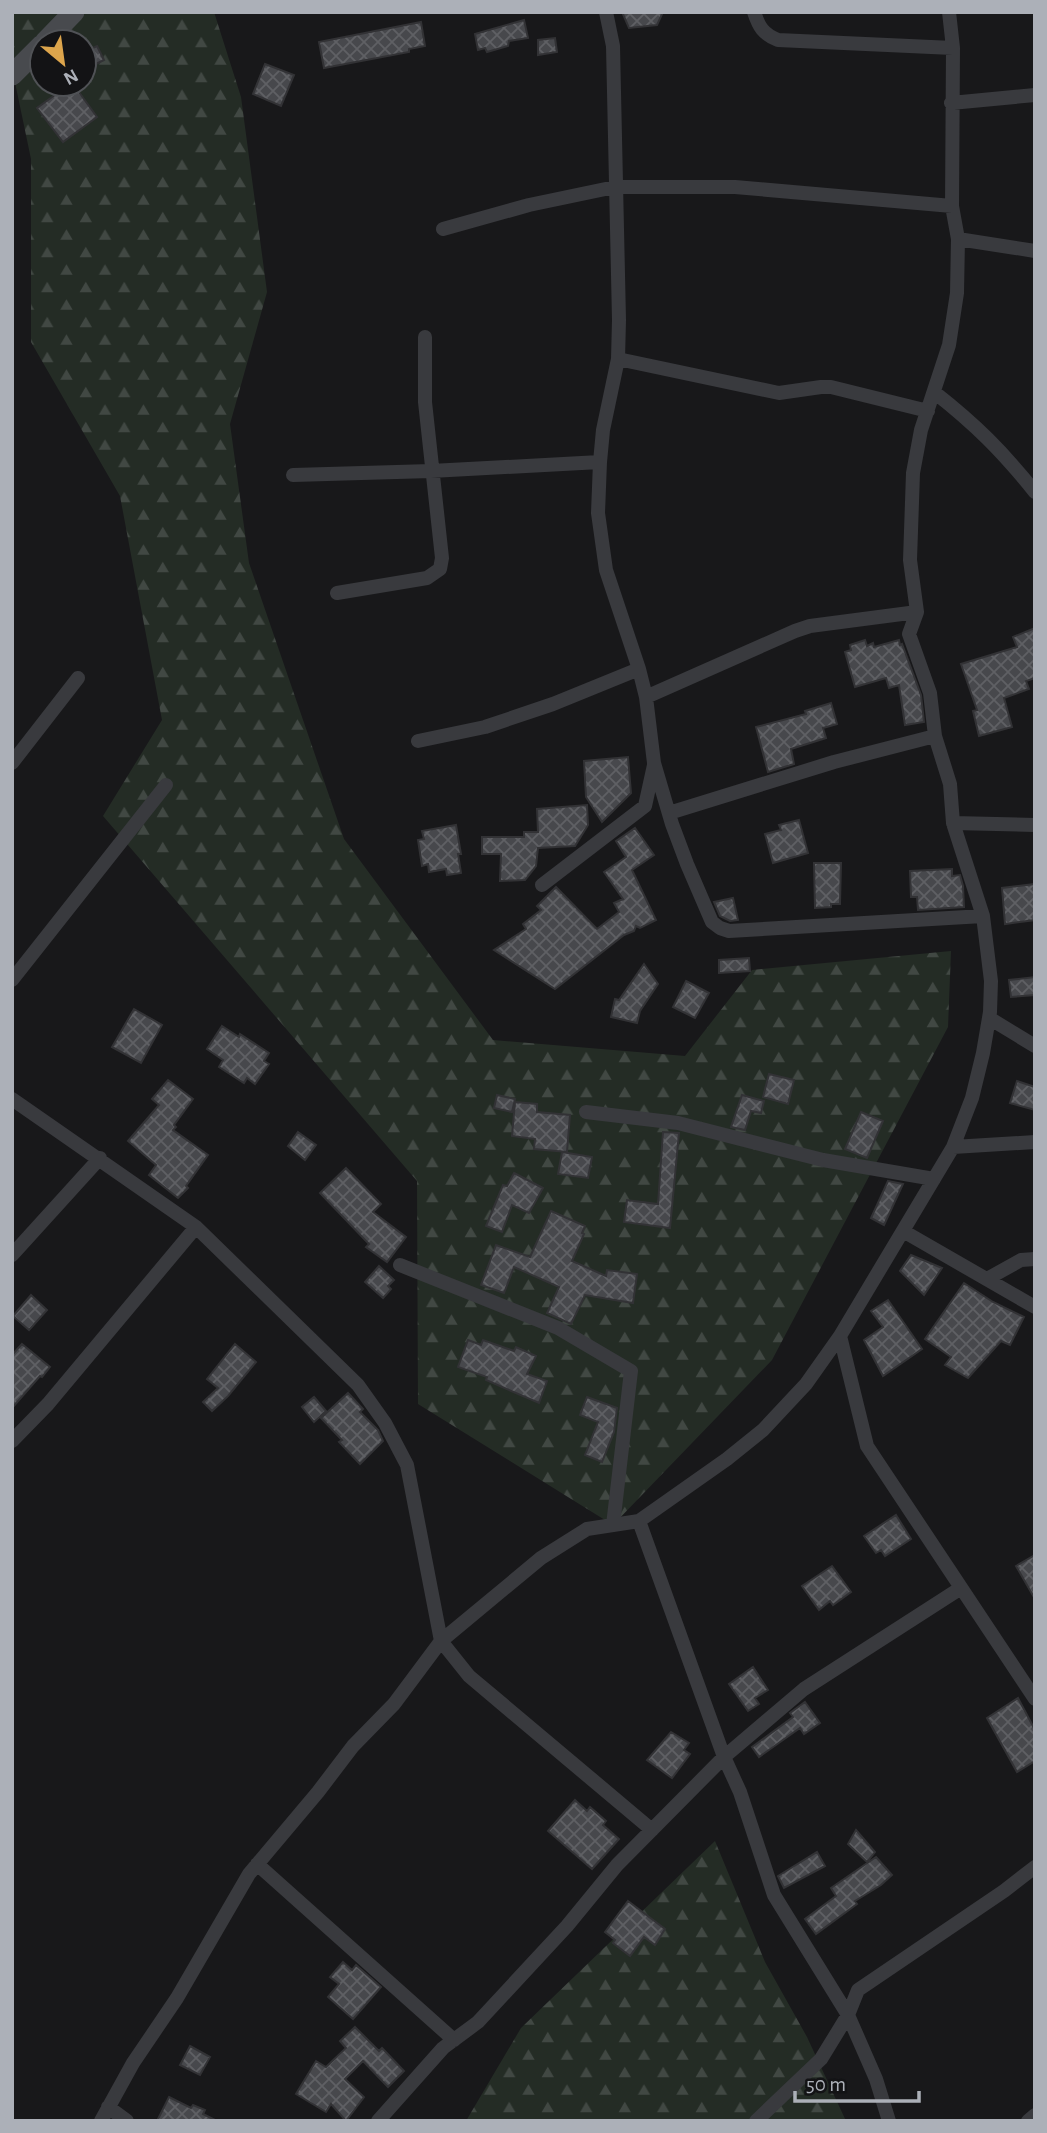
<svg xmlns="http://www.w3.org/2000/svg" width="1047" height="2133" font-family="'Alegreya Sans',sans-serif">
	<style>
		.forest { fill: url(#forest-firs); fill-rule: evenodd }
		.building { fill: url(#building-cross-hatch); stroke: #323235; stroke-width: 2 }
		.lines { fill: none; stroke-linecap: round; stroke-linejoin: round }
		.street { stroke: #393a3e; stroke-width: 14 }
		.secondary { stroke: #484a4e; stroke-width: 21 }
	</style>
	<defs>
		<pattern id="forest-firs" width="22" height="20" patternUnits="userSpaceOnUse" patternTransform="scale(1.75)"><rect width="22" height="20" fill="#242c25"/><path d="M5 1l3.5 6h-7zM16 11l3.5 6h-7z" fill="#414843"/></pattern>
		<pattern id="building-cross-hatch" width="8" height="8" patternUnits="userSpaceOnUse" patternTransform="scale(1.75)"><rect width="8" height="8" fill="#47484c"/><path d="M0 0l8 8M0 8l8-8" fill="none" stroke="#5f6064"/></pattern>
	</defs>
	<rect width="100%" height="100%" fill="#18181a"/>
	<path class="forest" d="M12,12H214L241,97L267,292L230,424L249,563L344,839L493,1040L685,1056L752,970L951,951L948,1027L772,1360L613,1525L418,1404L417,1181L103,816L162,720L120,496L31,342V159L12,68ZM42,42H84V84H42Z
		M715,1841L765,1962L807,2037L846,2121H466L521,2028Z"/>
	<path class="building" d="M622,12H663L657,25L629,28Z
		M524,20L528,38L509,41L508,46L487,52L485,48L478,50L475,34Z
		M421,22L425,46L409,49V52L324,68L319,42Z
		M555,38L557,52L538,55V40Z
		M97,46L104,60L90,67L84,52Z
		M265,64L294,75L281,106L253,94Z
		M70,84H73L97,117L63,142L37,108Z
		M1035,628V678L1026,681L1029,689L1004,698L1012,727L979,736L973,711L977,710L961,664L1017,647L1013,637Z
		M865,640L867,646L873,643L874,647L899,640L900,645L902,644L921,695L924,722L905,725L899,685L889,688L886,678L855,687L845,652L851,650L850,645Z
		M831,703L837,724L823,728L826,738L791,749L794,764L768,772L756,727L806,714L805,711Z
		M628,757L631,793L602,822L586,797L584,761Z
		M587,805L588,825L575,846L538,848L536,866L525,880L500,881L501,854H482V837H524V832H538L537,809Z
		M799,820L808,853L773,863L765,834L781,830L779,825Z
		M456,825L461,854H458L461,873L447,875L446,869L429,872L428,864L422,866L418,840L424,839L422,831Z
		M635,828L654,855L632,870L656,920L640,928L636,926L634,931L624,935L555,989L494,950L526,929L523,924L541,910L537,906L556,887L597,929L619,912L614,903L623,899L604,872L626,857L616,841Z
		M814,863H841L840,904H831V907L815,908Z
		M952,869V876L960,875L963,886L964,907L918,910L917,897H911L910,871Z
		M1035,884V920L1005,924L1002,888Z
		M733,898L738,920L730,921L720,916L714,902Z
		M749,958L750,971L719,973V960Z
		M644,964L658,984L640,1011L637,1023L611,1017L615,999L619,1000Z
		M1035,977V995L1011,997L1009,980Z
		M686,981L709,993L695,1018L673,1007Z
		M134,1009L162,1025L141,1063L112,1047Z
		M222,1026L239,1037L240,1034L269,1053L264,1061L269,1064L255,1084L247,1078L244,1083L219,1067L223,1060L207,1049Z
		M769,1074L794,1080L788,1104L763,1097Z
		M168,1080L193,1099L174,1125L176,1127L173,1130L208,1155L186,1186L188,1188L178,1198L149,1175L156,1165L128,1141L159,1105L152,1099Z
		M1017,1081L1035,1087V1110L1010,1103Z
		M497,1095L515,1099L512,1112L494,1108Z
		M742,1095L764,1101L761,1113L751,1111L745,1130L731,1127Z
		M515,1102L537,1104V1112L570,1115L567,1152L534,1149L535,1139L512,1136Z
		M861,1112L883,1121L867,1158L845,1149Z
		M298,1132L316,1145L305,1160L288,1146Z
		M663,1132L679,1133L670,1228L624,1222L627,1200L658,1204Z
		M562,1152L592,1157L588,1178L558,1174Z
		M346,1168L381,1204L373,1212L406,1237L387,1262L366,1247L369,1244L320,1193Z
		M514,1173L543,1188L529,1213L512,1205L502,1232L486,1226L503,1185L507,1186Z
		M888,1181L903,1184L884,1225L871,1218Z
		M551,1211L585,1226L582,1233L584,1234L572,1261L606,1276L607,1270L637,1274L633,1303L585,1295L571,1324L547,1313L559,1287L514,1267L504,1293L481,1285L496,1245L530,1257Z
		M911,1255L942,1268L924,1295L900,1271Z
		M379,1266L394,1280L388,1286L391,1289L383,1298L365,1282Z
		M964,1283L993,1302L1024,1317L1010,1345L1001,1341L968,1378L945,1365L951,1357L925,1339Z
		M31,1295L47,1310L29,1330L13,1316Z
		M888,1300L922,1349L883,1376L864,1340L883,1327L871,1311Z
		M468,1340L481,1345L483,1340L514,1351L516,1347L536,1356L527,1374L547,1381L539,1403L486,1380L487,1377L458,1367Z
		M22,1344L50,1367L42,1377L40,1376L12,1408V1355Z
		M235,1344L256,1362L228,1396L212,1411L203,1402L218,1388L207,1379Z
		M348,1393L363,1409L360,1412L378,1430L383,1441L360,1464L339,1442L342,1440L321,1418Z
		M314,1397L326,1411L314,1422L302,1407Z
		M587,1397L617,1408L614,1432L602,1462L585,1455L598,1422L580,1415Z
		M896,1515L911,1539L885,1556L881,1550L876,1553L864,1536Z
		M1035,1555V1599L1016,1566Z
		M832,1566L851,1592L833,1605L830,1601L819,1610L802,1586Z
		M753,1667L768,1690L755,1698L759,1704L748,1711L729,1684Z
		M1018,1698L1035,1730V1761L1017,1772L987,1718Z
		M805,1702L820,1723L804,1734L800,1728L759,1757L752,1747L793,1717L790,1713Z
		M671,1732L689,1743L684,1750L690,1754L672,1778L647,1760Z
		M575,1800L587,1811L590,1807L606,1821L603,1825L619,1839L592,1869L548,1831Z
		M856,1830L875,1852L867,1862L848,1844Z
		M817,1852L825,1866L784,1888L778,1876Z
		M876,1857L892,1875L881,1885L855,1901L857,1904L816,1934L805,1919L836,1896L831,1888Z
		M628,1901L665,1929L655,1945L644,1937L630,1956L613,1943L615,1940L605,1932Z
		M343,1962L352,1970L356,1965L381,1987L353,2019L328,1997L339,1984L330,1977Z
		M355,2027L379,2051L382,2048L404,2071L388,2087L363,2061L345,2079L364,2097L346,2121L331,2104L326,2112L296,2094L316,2061L326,2067L346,2048L340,2041Z
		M190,2046L210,2057L200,2075L180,2065Z
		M169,2097L191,2108L193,2105L205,2110L203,2114L217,2121H157Z"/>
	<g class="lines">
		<path class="street" d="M606,12L613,46L619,320L618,359L603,430L600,462L598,513L606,570L639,669L646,697L654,763L672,824L687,864L712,922L720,928L729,931L983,916
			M754,12C759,27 763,34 778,40L953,48
			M951,103L1035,95
			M443,229L529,205L615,187H735L952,206
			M958,239L1035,251
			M618,359L779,393L821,387H831L928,411
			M934,392C976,425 1002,451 1035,492
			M293,475L431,471L600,462
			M337,593L427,578L440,569L442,558L425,402V337
			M646,697L795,631L810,626L917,612
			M418,741L485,727L553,704L639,669
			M12,763L78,678
			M669,813L834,762L935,736
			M953,823L1035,825
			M542,885L645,806L654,765
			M12,980L166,785
			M989,1018L1035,1046
			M12,1099L196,1227L358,1385L385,1423L407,1465L441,1641L469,1676L652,1830
			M586,1112L678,1123L823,1160L934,1179
			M953,1147L1035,1142
			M903,1231L1035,1307
			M12,1255L100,1158
			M400,1265L558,1328L631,1371L613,1525
			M987,1279L1021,1260L1035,1259
			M840,1336L867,1446L1035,1699
			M12,1441L48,1404L196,1227
			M639,1521L724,1757L740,1792L774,1895L848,2015L876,2079L889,2121
			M257,1864L454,2040
			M108,2107L127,2121
			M101,2121L133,2063L177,1998L249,1874L318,1792L353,1746L394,1704L441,1641L541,1558L587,1529L639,1521L727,1459L763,1430L806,1384L840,1336L953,1147L972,1098L983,1053L990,1012L991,981L983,916L953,823L950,784L935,736L930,693L909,634L917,612L910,560L913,473L921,430L949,345L957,293L958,239L952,206L953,48L949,12
			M378,2121L443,2048L478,2022L567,1926L617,1865L724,1757L804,1689L961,1588
			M756,2121L821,2059L848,2015L858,1990L1004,1891L1035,1867
			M1028,2121L1035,2115"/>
		<path class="secondary" d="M45,42L74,12
			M12,75L42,45"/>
	</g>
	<rect width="1047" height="2133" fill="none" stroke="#acb0b8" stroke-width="28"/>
	<g transform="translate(63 63) rotate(151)"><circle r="33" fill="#131315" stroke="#505256" stroke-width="2"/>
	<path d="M0-5L12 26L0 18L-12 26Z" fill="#dda54c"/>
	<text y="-10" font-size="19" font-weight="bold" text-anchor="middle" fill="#acb0b8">N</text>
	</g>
	<path d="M795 2091v10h124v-10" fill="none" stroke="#acb0b8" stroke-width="3.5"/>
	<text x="806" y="2091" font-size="21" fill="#acb0b8" stroke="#131315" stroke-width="5" paint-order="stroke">50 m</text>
</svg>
